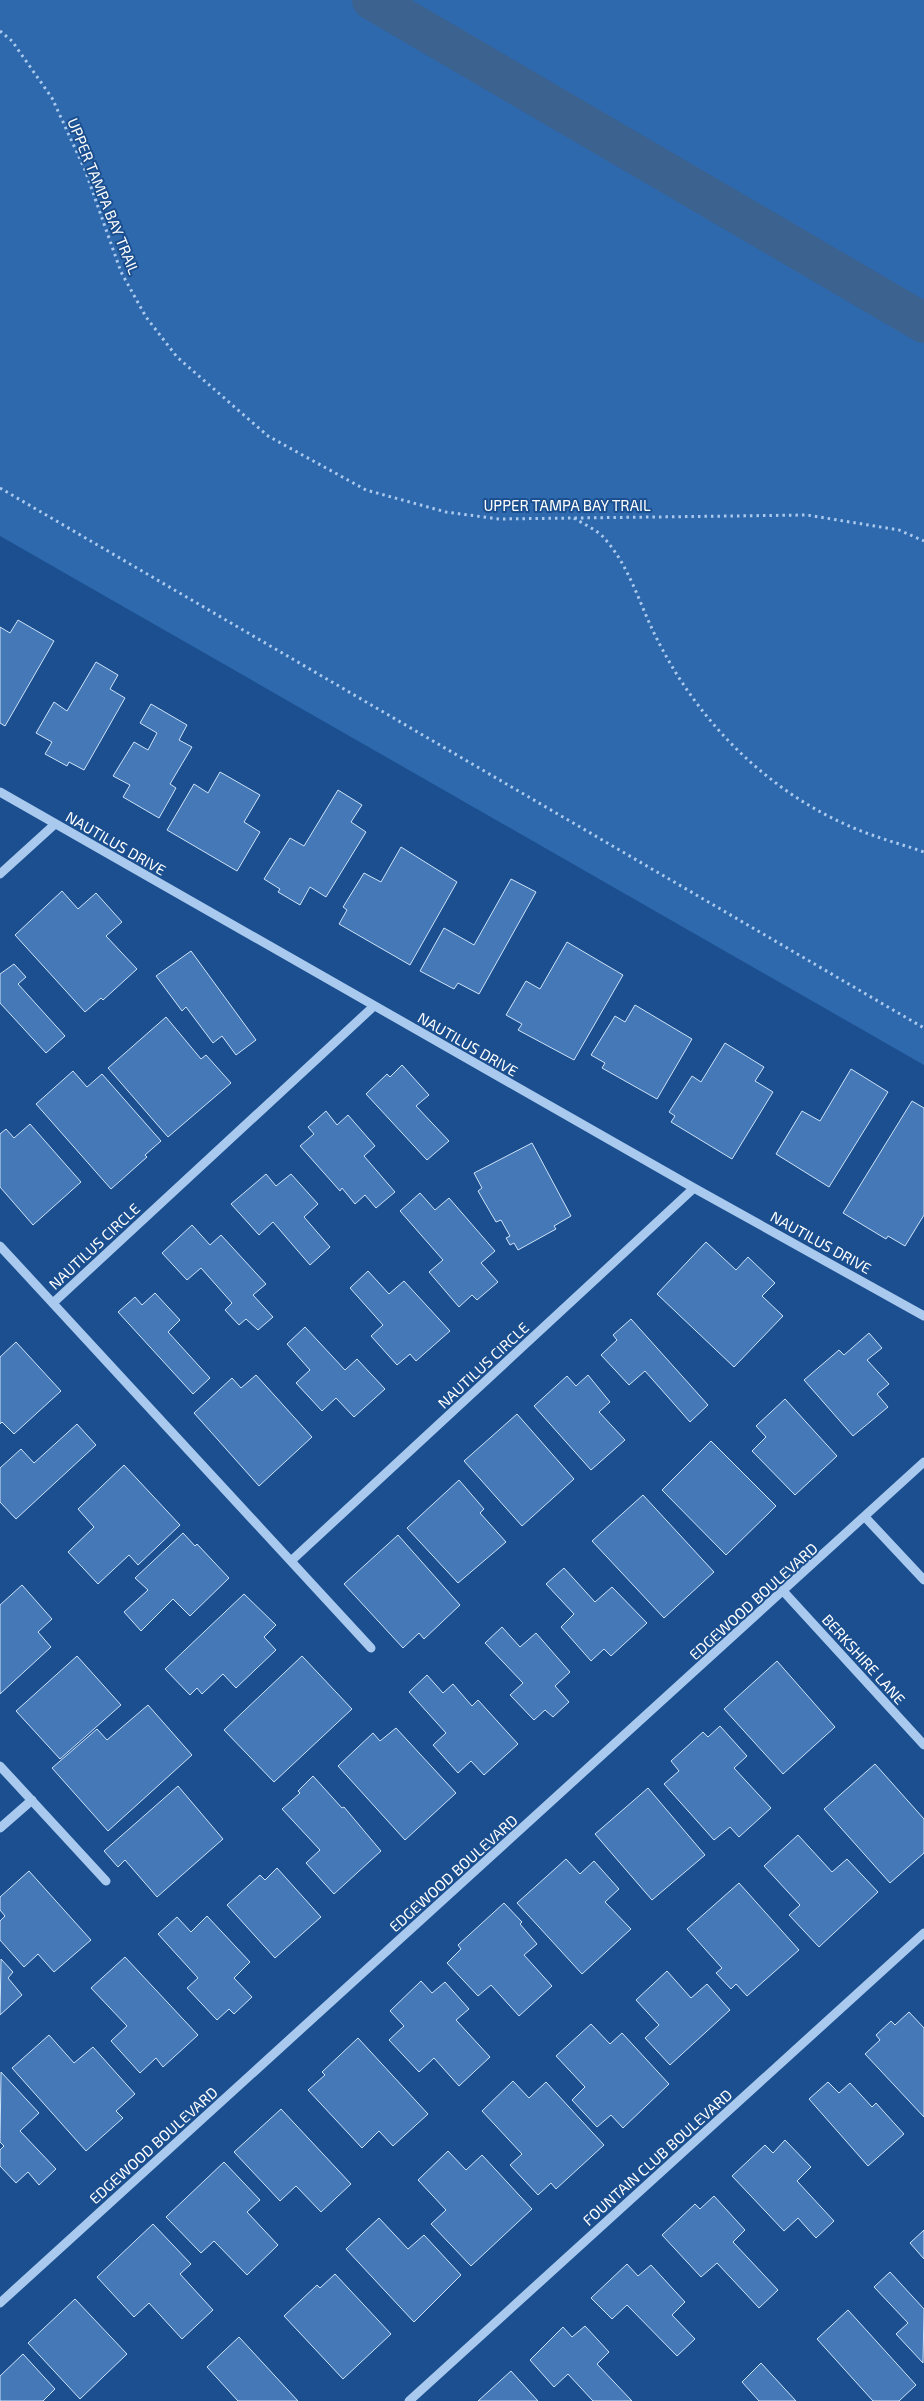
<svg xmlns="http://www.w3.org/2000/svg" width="924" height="2401" font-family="'Exo 2',sans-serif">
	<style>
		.green { fill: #2e69ad }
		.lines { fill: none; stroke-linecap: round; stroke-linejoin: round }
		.canal { stroke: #3c6290; stroke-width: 40 }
		.building { fill: #4478b7; stroke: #cfe3fa }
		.path { stroke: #a9c9ee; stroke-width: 3; stroke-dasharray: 2.5 4; stroke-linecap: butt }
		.minor { stroke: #a9c9ee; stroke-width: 9 }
		.labels { text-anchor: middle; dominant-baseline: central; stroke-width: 4; stroke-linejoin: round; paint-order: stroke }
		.street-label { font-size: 15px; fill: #fff; stroke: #1b4f8f }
	</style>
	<rect width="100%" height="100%" fill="#1b4f8f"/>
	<path class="green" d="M0,0H924V1065L0,536Z"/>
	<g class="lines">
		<path class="canal" d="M372,0L924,323"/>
	</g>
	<path class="building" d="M18,620L54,641L5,726L0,723V627L10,633Z
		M96,662L118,675L110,689L125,698L84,770L69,762L67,766L45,754L52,742L36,733L54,702L67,711Z
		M151,704L187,725L179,740L192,747L170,784L176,788L159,818L123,797L130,785L113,776L134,742L148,750L157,733L140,723Z
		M220,772L260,795L244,822L260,832L237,871L167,830L194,784L208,793Z
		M338,790L362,805L351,822L366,832L326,897L310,887L300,905L278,892L280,889L264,879L290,838L304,846Z
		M401,847L457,882L410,965L339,924L347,910L343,907L364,873L381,882Z
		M511,879L536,892L479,994L458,983L454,989L420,971L444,928L474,945Z
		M62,891L78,909L96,893L122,922L106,936L137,969L103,1000L101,998L85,1012L15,935Z
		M567,942L623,975L574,1060L518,1030L522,1024L506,1015L526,981L540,989Z
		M191,951L256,1040L236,1055L222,1036L213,1043L186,1007L182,1011L156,976Z
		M14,964L26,977L18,984L65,1036L46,1053L0,1003V974Z
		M635,1005L692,1039L657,1099L602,1068L605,1063L591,1055L615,1016L625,1022Z
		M166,1017L201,1059L206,1055L231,1083L168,1137L108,1068Z
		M725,1043L764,1067L755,1081L773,1092L732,1159L671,1122L675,1116L669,1112L692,1076L701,1082Z
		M402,1065L429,1095L416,1106L449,1141L427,1160L366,1094L387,1074L390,1077Z
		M851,1069L888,1092L829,1187L776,1154L802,1111L820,1121Z
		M73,1071L87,1087L102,1074L161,1141L145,1155L147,1157L111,1189L36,1104Z
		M912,1101L924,1108V1215L905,1246L888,1236L886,1239L843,1213Z
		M326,1111L337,1125L348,1115L375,1146L364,1156L395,1192L376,1208L365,1195L355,1204L342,1188L340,1191L300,1146L314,1134L308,1127Z
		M30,1124L81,1182L33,1225L0,1187V1134L6,1129L14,1138Z
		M532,1143L571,1216L554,1226L556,1229L518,1250L514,1243L510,1245L506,1238L510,1236L501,1220L496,1222L478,1191L482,1188L474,1173Z
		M266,1174L276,1186L291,1174L318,1204L304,1217L330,1247L310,1265L273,1222L259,1235L231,1204Z
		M420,1193L435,1210L449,1198L495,1251L481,1263L498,1282L477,1300L472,1295L459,1307L429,1272L443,1260L400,1211Z
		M192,1225L210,1245L221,1235L266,1284L253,1295L273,1317L258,1330L246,1319L239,1325L225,1310L232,1303L201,1268L187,1280L162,1253Z
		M706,1242L736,1270L748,1257L775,1283L762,1296L783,1316L734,1367L657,1294Z
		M368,1271L389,1294L404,1281L450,1331L416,1361L410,1354L397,1365L371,1336L383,1325L350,1288Z
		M155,1293L180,1320L168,1332L210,1378L193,1394L118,1312L135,1297L142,1305Z
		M631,1319L708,1405L690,1422L645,1371L629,1385L601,1355L617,1340L613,1335Z
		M305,1327L345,1370L357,1359L385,1389L354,1417L336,1398L322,1411L296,1383L310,1370L287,1344Z
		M869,1333L882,1348L867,1360L889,1384L877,1394L888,1407L853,1436L804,1380L839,1350L844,1355Z
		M16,1342L61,1391L14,1434L2,1422L0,1424V1357Z
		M256,1375L312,1437L259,1486L194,1413L232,1378L241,1388Z
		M588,1375L610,1402L599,1412L625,1440L591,1470L534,1406L567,1376L576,1386Z
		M785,1399L837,1456L795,1495L752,1451L766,1437L756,1426Z
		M517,1414L574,1479L522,1526L464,1461Z
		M77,1424L96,1445L16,1519L0,1502V1468L21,1449L34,1463Z
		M711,1441L776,1506L726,1555L662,1490Z
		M124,1465L180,1525L138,1565L129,1555L98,1584L68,1552L94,1527L78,1509Z
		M459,1480L484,1509L480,1513L506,1542L458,1583L407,1528Z
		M643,1495L714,1572L664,1618L592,1541Z
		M183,1533L195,1546L197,1544L229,1578L190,1616L173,1599L141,1631L124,1612L148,1590L135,1578Z
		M398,1535L460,1605L424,1639L419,1633L403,1648L344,1584Z
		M564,1568L595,1602L612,1587L647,1623L611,1656L604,1649L591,1661L561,1627L574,1614L546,1584Z
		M22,1585L52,1619L38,1632L51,1647L0,1694V1605Z
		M244,1594L276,1625L264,1637L276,1650L236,1688L223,1674L202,1694L197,1688L190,1695L165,1669Z
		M502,1627L520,1647L536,1633L570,1672L555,1686L569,1702L553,1717L545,1710L534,1720L510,1695L523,1683L485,1643Z
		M77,1656L121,1705L60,1759L16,1711Z
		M302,1656L352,1709L274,1782L224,1730Z
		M777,1661L835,1727L783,1774L724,1709Z
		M427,1675L443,1693L453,1684L472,1706L478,1700L518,1744L484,1775L471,1761L458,1773L433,1745L446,1733L409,1692Z
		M148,1705L192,1755L108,1831L52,1768L97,1729L107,1740Z
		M720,1726L747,1756L734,1768L771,1808L739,1837L730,1827L714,1840L664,1784L679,1771L671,1761L703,1732L708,1737Z
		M396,1728L456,1793L405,1840L338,1766L373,1733L380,1741Z
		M875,1764L924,1819V1853L890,1883L824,1809Z
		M313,1776L342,1808L344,1807L381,1851L334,1894L306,1863L320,1850L282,1809L300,1793L298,1791Z
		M178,1786L223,1839L157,1897L125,1860L118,1867L104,1851Z
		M648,1788L705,1855L652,1900L595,1834Z
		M798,1835L832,1872L847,1859L878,1892L819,1947L789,1915L800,1905L764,1866Z
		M566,1859L580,1874L594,1861L619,1889L605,1902L631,1929L582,1974L517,1903Z
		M277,1868L321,1917L275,1958L227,1905L260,1875L265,1880Z
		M29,1871L91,1940L54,1972L38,1954L24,1967L0,1940V1921L5,1916L0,1910V1897Z
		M739,1883L799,1950L747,1996L736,1984L731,1989L716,1973L722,1968L687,1929Z
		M504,1903L522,1922L520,1924L537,1944L524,1955L552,1986L519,2016L491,1985L478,1996L447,1963L461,1949L458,1945Z
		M207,1916L250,1962L234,1978L252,1997L234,2014L229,2009L217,2020L187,1988L198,1978L158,1934L177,1917L191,1932Z
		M125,1957L198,2035L163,2067L156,2058L140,2073L111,2041L127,2026L91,1988Z
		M1,1959L13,1972L8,1978L22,1995L0,2015Z
		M667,1971L691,1998L707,1984L730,2010L670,2065L645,2038L659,2025L636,2000Z
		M421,1981L432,1993L445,1982L469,2009L456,2020L490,2057L459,2086L434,2058L419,2072L389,2040L404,2026L390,2011Z
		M909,2012L924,2028V2117L865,2054L880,2040L876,2035L891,2021L895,2025Z
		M591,2024L610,2044L622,2033L669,2084L623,2128L611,2115L597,2127L572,2100L585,2087L556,2056Z
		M49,2035L74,2063L93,2047L135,2094L116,2111L123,2118L86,2151L12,2068Z
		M358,2038L428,2114L393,2146L379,2131L362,2148L308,2090L325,2075L322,2072Z
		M1,2072L39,2113L20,2131L56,2169L39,2185L28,2172L16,2183L0,2166V2150L4,2146L0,2142Z
		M513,2081L529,2098L546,2082L604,2145L556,2189L551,2183L538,2195L510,2165L522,2154L482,2111Z
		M828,2082L839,2093L850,2083L872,2107L876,2103L904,2134L868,2166L809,2099Z
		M281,2109L351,2184L321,2212L296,2186L280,2201L234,2152Z
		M785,2140L811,2167L797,2181L834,2221L816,2238L798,2218L784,2231L732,2176L765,2145L773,2153Z
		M448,2151L466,2170L482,2155L532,2209L471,2266L431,2224L446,2210L418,2180Z
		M224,2162L260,2200L247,2212L278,2245L247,2275L214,2241L201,2253L166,2217Z
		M714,2196L745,2230L733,2242L778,2290L759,2308L717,2263L701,2277L662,2235L695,2204L700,2209Z
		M379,2218L408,2249L424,2235L461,2275L414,2322L346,2249Z
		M153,2224L191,2264L180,2274L213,2310L182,2339L149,2303L134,2317L97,2277Z
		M924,2230V2259L910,2243Z
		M627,2264L638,2276L651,2265L685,2302L672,2315L695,2339L677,2356L627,2305L612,2319L591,2298Z
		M890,2272L924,2309L923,2363L896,2334L908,2323L874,2287Z
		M335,2274L391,2334L343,2379L284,2316L317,2285L320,2288Z
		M75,2299L127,2354L80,2399L28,2343Z
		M848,2310L916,2385L899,2401H873L817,2339Z
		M585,2326L609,2352L597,2364L632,2401H593L568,2374L554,2387L530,2360L563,2327L572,2337Z
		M239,2337L298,2401H238L207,2367Z
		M23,2354L55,2389L43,2401H0V2376Z
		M761,2363L796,2401H759L742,2382Z
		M511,2371L538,2401H478Z"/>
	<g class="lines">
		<path class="path" d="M0,31L12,41L52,98L85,170L121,272L146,317L177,357L268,436L366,490L446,512L499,519L807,515L899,530L924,541
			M0,488L924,1028
			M574,518C583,524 598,530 605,539C630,567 640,606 657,639C699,723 769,793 856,829C878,838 901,844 924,852"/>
		<path class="minor" d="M0,792L694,1188L924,1316
			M0,874L55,824
			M0,1246L371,1648
			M53,1303L374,1006
			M865,1517L924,1580
			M291,1561L694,1188
			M784,1592L924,1745
			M0,1766L106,1881
			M0,1828L32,1800
			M0,2303L924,1462
			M409,2401L924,1933"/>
	</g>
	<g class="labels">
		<g class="street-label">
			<text transform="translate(104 196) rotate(68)">UPPER TAMPA BAY TRAIL</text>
			<text x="567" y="505">UPPER TAMPA BAY TRAIL</text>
			<text transform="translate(116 843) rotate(30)">NAUTILUS DRIVE</text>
			<text transform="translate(468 1044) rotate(30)">NAUTILUS DRIVE</text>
			<text transform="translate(821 1242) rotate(29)">NAUTILUS DRIVE</text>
			<text transform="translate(94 1246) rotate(-43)">NAUTILUS CIRCLE</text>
			<text transform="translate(483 1365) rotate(-43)">NAUTILUS CIRCLE</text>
			<text transform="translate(753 1601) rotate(-42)">EDGEWOOD BOULEVARD</text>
			<text transform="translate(864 1659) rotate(48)">BERKSHIRE LANE</text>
			<text transform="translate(453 1873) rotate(-42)">EDGEWOOD BOULEVARD</text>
			<text transform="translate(153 2145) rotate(-42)">EDGEWOOD BOULEVARD</text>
			<text transform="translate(657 2157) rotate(-42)">FOUNTAIN CLUB BOULEVARD</text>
		</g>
	</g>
</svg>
